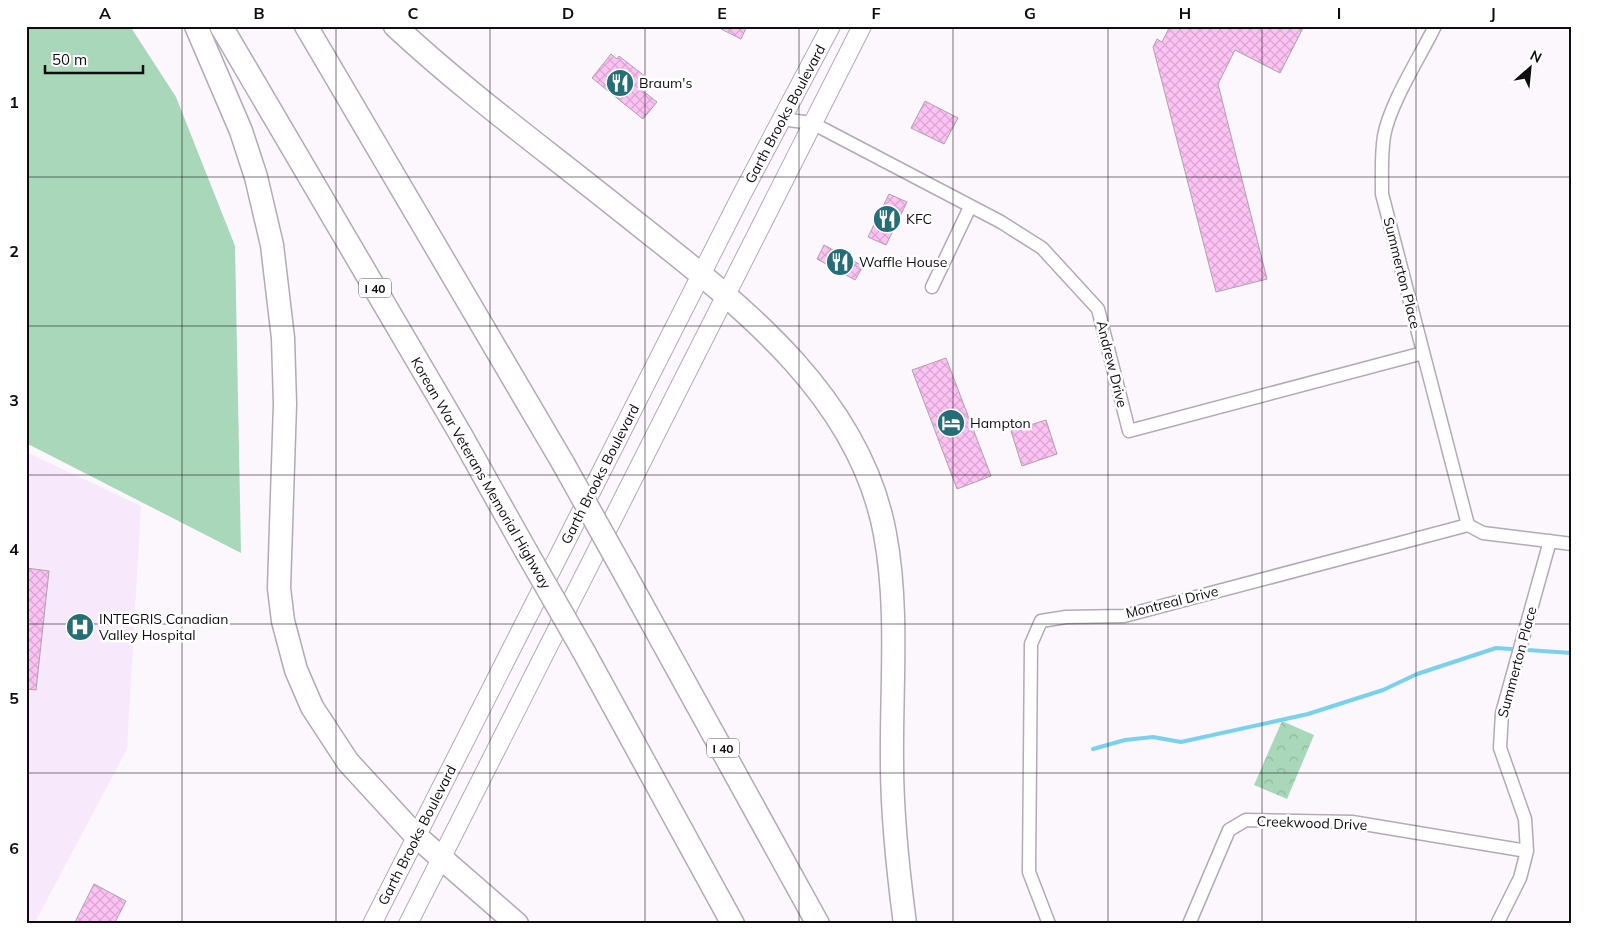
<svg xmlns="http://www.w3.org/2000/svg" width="1598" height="950" font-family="Mulish,sans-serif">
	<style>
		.medical { fill: #f8e8fb }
		.green { fill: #a9d7b9 }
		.park { fill: url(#park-crowns) }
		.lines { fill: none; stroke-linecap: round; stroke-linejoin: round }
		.stream { stroke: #79d1ee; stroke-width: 4 }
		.building { fill: url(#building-cross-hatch); stroke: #aea2ac }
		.street-casing { stroke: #b3aab6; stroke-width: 15 }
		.secondary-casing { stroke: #b3aab6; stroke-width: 20 }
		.highway-casing { stroke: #b3aab6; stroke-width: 25 }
		.street { stroke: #fff; stroke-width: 12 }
		.secondary { stroke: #fff; stroke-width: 18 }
		.highway { stroke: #fff; stroke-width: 22 }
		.highway-bridge-casing { stroke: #b3aab6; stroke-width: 25; stroke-linecap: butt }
		.highway-bridge { stroke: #fff; stroke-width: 22 }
		.grid { fill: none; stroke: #100d11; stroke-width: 1; stroke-opacity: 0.55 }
		.labels { text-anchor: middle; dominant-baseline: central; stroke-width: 5; stroke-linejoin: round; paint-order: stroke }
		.shield { fill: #fff; stroke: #585658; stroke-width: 1 }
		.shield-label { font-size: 12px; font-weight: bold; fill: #100d11 }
		.poi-label { font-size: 14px; fill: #100d11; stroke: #fff; text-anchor: start }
		.street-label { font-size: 14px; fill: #100d11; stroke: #fff }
		.neatline { fill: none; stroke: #100d11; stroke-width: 2 }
		.grid-label { font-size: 16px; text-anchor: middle; font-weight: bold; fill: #100d11 }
	</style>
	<defs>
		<pattern id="park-crowns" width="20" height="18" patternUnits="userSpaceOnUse" patternTransform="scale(1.25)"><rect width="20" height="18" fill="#a9d7b9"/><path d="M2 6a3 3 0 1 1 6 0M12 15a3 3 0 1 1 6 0" fill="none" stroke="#90b79e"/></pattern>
		<pattern id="building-cross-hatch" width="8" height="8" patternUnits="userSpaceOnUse" patternTransform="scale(1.25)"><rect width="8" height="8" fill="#fdc2f4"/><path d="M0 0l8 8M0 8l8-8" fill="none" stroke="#d8a6d0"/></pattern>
	</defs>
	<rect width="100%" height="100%" fill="#fcf6fd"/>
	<path class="medical" d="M26,452L141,506L127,749L34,924H26Z"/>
	<path class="green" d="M26,26H130L176,97L235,246L241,553L26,443Z"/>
	<path class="park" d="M1282,721L1314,735L1287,799L1254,785Z"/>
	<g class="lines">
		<path class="stream" d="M1093,749L1125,740L1153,737L1181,742L1308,714L1383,690L1417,674L1496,648L1572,653"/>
	</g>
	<path class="building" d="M722,26H747L741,39L721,29Z
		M1170,26H1304L1280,73L1235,50L1218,84L1267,279L1216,292L1153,47L1157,39L1162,42Z
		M611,54L617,59L619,56L646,77L638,87L657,102L643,119L592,78Z
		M925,101L958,118L944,144L911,128Z
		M889,194L907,202L886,245L868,237Z
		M824,245L863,266L855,280L817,259Z
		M946,358L991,476L957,489L912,370Z
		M1046,420L1057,454L1022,466L1011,431Z
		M26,568L49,571L36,690L26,689Z
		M94,884L126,901L114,924H74Z"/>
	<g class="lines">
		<defs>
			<path id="street" d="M1435,26C1420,57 1390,103 1384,136C1381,155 1382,174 1382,194L1468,525
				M781,119L812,123L1001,222L1042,248L1098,309L1129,431L1423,353
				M932,287L970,207
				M1049,924L1029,872L1031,644L1041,621L1066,617L1124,616L1468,525L1483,533L1572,544
				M1189,924L1229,830L1246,820L1352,822L1527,851
				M1497,924L1520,878L1527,851L1525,819L1500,748L1502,713L1550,541"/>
			<path id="secondary" d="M372,924L741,196L831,26
				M408,924L862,26"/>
			<path id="highway" d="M196,26L241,131L256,177L272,245L283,338L285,404L279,588L283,621L296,670L312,707L348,762L416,836L517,924
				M221,26L461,435L526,551
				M306,26L563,463
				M395,26C467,93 547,151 624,213C731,298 859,391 885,534C899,609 891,687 892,763C892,816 898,871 905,924
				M625,574L818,924
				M584,652L733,924"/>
		</defs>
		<use href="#street" class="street-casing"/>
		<use href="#secondary" class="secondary-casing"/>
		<use href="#highway" class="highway-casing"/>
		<use href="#street" class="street"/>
		<use href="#secondary" class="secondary"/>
		<use href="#highway" class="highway"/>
		<defs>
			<path id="highway-bridge" d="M563,463L625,574
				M526,551L584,652"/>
		</defs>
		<use href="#highway-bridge" class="highway-bridge-casing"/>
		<use href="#highway-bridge" class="highway-bridge"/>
	</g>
	<path class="grid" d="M182,26V924M336,26V924M490,26V924M645,26V924M799,26V924M953,26V924M1108,26V924M1262,26V924M1416,26V924M26,177H1572M26,326H1572M26,475H1572M26,624H1572M26,773H1572"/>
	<defs>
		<symbol id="restaurant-disc" viewBox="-11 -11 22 22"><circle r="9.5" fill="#246f77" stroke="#fff"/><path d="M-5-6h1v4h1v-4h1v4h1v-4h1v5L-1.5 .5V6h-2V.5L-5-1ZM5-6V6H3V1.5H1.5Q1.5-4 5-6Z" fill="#fff"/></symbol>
		<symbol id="hotel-disc" viewBox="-11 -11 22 22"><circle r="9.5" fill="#246f77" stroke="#fff"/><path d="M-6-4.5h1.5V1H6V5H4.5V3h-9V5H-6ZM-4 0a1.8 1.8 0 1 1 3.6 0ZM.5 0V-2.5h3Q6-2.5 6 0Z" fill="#fff"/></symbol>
		<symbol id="hospital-disc" viewBox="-11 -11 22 22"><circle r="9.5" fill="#246f77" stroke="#fff"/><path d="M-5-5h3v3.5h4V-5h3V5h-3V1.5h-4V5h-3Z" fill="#fff"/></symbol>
	</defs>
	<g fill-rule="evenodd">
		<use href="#restaurant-disc" x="604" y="67" width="32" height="32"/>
		<use href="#restaurant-disc" x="871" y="203" width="32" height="32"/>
		<use href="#restaurant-disc" x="824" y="246" width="32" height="32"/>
		<use href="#hotel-disc" x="935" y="407" width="32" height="32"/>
		<use href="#hospital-disc" x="64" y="611" width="32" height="32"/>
	</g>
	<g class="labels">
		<g class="shield">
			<rect x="359" y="278.5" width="32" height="19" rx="4"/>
			<rect x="707" y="738.5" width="32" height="19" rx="4"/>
		</g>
		<g class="shield-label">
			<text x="375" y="288">I 40</text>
			<text x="723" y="748">I 40</text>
		</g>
		<g class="poi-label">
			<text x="639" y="83">Braum's</text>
			<text x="906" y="219">KFC</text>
			<text x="859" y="262">Waffle House</text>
			<text x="970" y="423">Hampton</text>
			<text x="99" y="619">INTEGRIS Canadian<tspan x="99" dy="16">Valley Hospital</tspan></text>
		</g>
		<g class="street-label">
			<text transform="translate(785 114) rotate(-62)">Garth Brooks Boulevard</text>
			<text transform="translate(1402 273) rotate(76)">Summerton Place</text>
			<text transform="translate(1112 364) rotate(76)">Andrew Drive</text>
			<text transform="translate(481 473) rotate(60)">Korean War Veterans Memorial Highway</text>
			<text transform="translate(600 474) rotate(-63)">Garth Brooks Boulevard</text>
			<text transform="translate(1172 602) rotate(-14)">Montreal Drive</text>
			<text transform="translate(1517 662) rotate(-75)">Summerton Place</text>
			<text transform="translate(1312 823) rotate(2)">Creekwood Drive</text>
			<text transform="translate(417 835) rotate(-63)">Garth Brooks Boulevard</text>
		</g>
	</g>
	<rect width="1598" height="950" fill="none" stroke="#ffffff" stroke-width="55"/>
	<g transform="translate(1530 68) rotate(27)" stroke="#ffffff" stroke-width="4" paint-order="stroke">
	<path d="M0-4L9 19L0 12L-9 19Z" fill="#100d11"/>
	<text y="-8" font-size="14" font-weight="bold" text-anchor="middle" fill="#100d11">N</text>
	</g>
	<path d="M45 65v8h98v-8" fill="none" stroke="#100d11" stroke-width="2.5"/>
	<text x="52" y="65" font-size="15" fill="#100d11" stroke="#ffffff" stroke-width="4" paint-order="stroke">50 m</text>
	<rect x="28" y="28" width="1542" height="894" class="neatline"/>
	<g class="grid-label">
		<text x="105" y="19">A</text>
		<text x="259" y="19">B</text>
		<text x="413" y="19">C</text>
		<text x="568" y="19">D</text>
		<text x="722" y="19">E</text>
		<text x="876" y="19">F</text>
		<text x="1030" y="19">G</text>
		<text x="1185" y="19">H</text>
		<text x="1339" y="19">I</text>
		<text x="1493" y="19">J</text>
		<text x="14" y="108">1</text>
		<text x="14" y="257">2</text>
		<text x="14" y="406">3</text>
		<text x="14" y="555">4</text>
		<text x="14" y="704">5</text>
		<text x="14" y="854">6</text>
	</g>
</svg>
